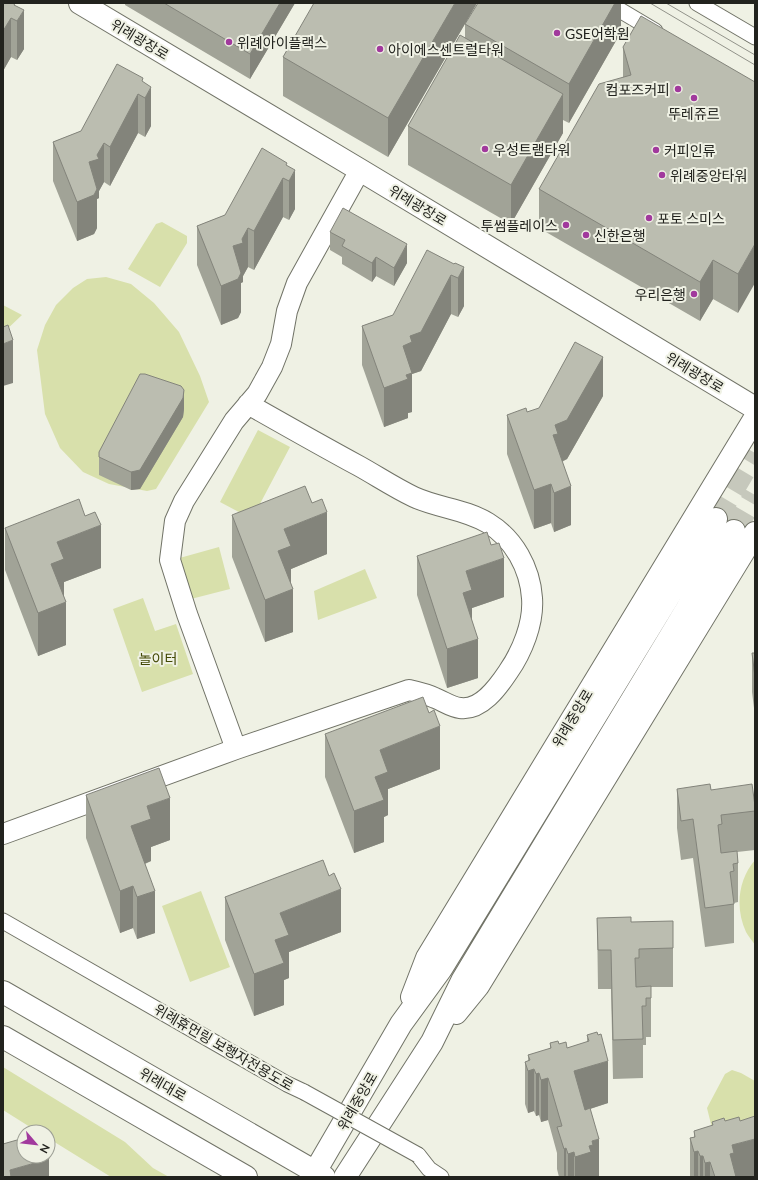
<svg xmlns="http://www.w3.org/2000/svg" width="758" height="1180" viewBox="0 0 758 1180" font-family="Lato,'Noto Sans KR',sans-serif">
	<rect width="100%" height="100%" fill="#eff1e4"/>
	<path fill="#d8e0ab" d="M162 222 187 236V243L160 287 128 269 156 224Z
		M106 277 131 284 154 303 179 332 200 376 209 402 156 489 147 491 109 484 83 472 60 448 45 414 37 350 45 325 56 305 73 288 87 279Z
		M3 305 22 315 3 333Z
		M258 430 290 447 252 519 220 502Z
		M219 547 230 589 187 600 176 559Z
		M365 569 377 598 318 620 314 591Z
		M143 598 155 631 176 624 193 674 142 692 113 609Z
		M755 860V945C752 940 748 936 746 932 735 908 738 880 755 860Z
		M201 891 230 967 190 982 162 906Z
		M3 1067 125 1142 153 1168 169 1177H111L48 1138V1132H38L3 1110Z
		M732 1070 741 1073 755 1081V1121L712 1128 707 1108 725 1074Z"/>
	<g fill="none" stroke-linecap="round" stroke-linejoin="round">
		<path stroke="#c6c8bc" stroke-width="22" stroke-dasharray="22 11" stroke-linecap="butt" d="M716 519 755 453
			M734 531 755 495"/>
		<defs>
			<path id="pedestrian" d="M608 3 655 31
				M697 3 755 37
				M3 921 287 1084 304 1092
				M418 1155 429 1169 441 1177"/>
			<path id="minor" d="M236 749 187 614 170 560 175 521 184 501 234 421 257 394 272 367 281 344 287 311 297 283 360 170
				M3 834 236 749 409 690C418 692 427 694 435 698 443 701 451 707 460 708 481 711 498 687 508 672 522 652 534 623 532 598 530 568 514 539 488 523 465 509 438 508 414 497 395 488 377 476 359 466 322 446 285 425 248 404"/>
			<path id="tertiary" d="M80 3 360 170 755 408"/>
			<path id="secondary" d="M412 997 427 958 755 418
				M456 1013 478 986 755 533
				M312 1177 401 1024 441 969 716 519
				M345 1177 432 1042 462 981 734 531"/>
			<path id="primary" d="M3 992 324 1177
				M3 1037 246 1177"/>
		</defs>
		<use href="#pedestrian" stroke="#717367" stroke-width="17"/>
		<use href="#minor" stroke="#717367" stroke-width="22"/>
		<use href="#tertiary" stroke="#717367" stroke-width="24"/>
		<use href="#secondary" stroke="#717367" stroke-width="24"/>
		<use href="#primary" stroke="#717367" stroke-width="24"/>
		<use href="#pedestrian" stroke="#fff" stroke-width="15"/>
		<use href="#minor" stroke="#fff" stroke-width="20"/>
		<use href="#tertiary" stroke="#fff" stroke-width="22"/>
		<use href="#secondary" stroke="#fff" stroke-width="22"/>
		<use href="#primary" stroke="#fff" stroke-width="22"/>
		<path stroke="#92938a" stroke-width="1" d="M650 3 755 65
			M666 3 755 55"/>
		<defs>
			<path id="pedestrian-bridge" d="M304 1092 418 1155"/>
		</defs>
		<use href="#pedestrian-bridge" stroke="#717367" stroke-width="17" stroke-linecap="butt"/>
		<use href="#pedestrian-bridge" stroke="#fff" stroke-width="15"/>
	</g>
	<path fill="#a1a397" d="M3 3H15V6L24 49 17 60 11 57 3 71Z
		M125 3H295L250 79 125 5Z
		M477 3 388 157 283 96V57Z
		M621 3V32L569 123 563 120V133L511 224 408 165V126L465 38V24Z
		M623 47 755 82 738 313 713 299 700 321 539 228V189L623 77Z
		M143 82 151 126 145 137 138 133 110 186 104 182 99 191V198L97 199V228L94 234 77 241 53 181V142L81 131Z
		M287 166 295 209 289 220 283 217 254 270 248 267 243 276V282L241 283V312L238 318 221 325 197 265V226L225 215Z
		M330 232 407 263 394 286 376 276 372 282 342 264V257L330 250Z
		M455 263 464 306 458 317 451 314 421 371 412 374V412L408 413V418L384 427 362 365V326L393 315 454 264Z
		M603 396 567 459 562 462 571 525 554 532 551 523 534 529 507 454V415L527 412Z
		M184 409 183 417 140 489 131 490 99 475V452Z
		M232 515 327 554 291 569V583L293 632 265 642 232 557Z
		M5 528 101 568 64 582V597L66 645 38 656 5 570Z
		M417 556 504 597 472 608V621L478 678 447 688 417 595Z
		M752 653H755V716L752 692Z
		M325 734 440 769 388 789V815L384 817V842L354 853 325 777Z
		M677 789 711 790 755 806V850L737 852 738 863V902L734 903V943L705 947 693 858 681 860 677 828Z
		M86 795 170 840 151 847V861L145 864 155 933 137 939 133 928 120 933 86 838Z
		M225 897 341 932 289 952V978L284 980V1005L254 1016 225 940Z
		M597 918 631 922 673 948V987H651V1037H646V1045H643V1078L613 1079 611 989H598Z
		M587 1035 608 1103 590 1109 599 1177H559L557 1169V1153L548 1120 541 1122 539 1115 536 1116 534 1111 528 1113 525 1104V1062L528 1061V1055L550 1049V1043L559 1044 567 1048 587 1042Z
		M725 1121 755 1177H690V1138L694 1137V1131L712 1126V1122Z"/>
	<path fill="#83847b" d="M280 3H295L250 79V54Z
		M455 3H477L388 157V118Z
		M615 3H621V32L569 123V84Z
		M24 10V49L17 60V21Z
		M11 18V57L3 71V31Z
		M151 87V126L145 137V98Z
		M138 94V133L110 186V147Z
		M563 94V133L511 224V185Z
		M104 143V182L99 191V198L97 199V228L94 234 77 241V202L89 162 97 155Z
		M295 170V209L289 220V181Z
		M283 178V217L254 270V231Z
		M248 228V267L243 276V282L241 283V312L238 318 221 325V286L233 246 242 239Z
		M407 244V263L394 286V268Z
		M755 244V283L738 313V274Z
		M376 257V276L372 282V263Z
		M713 260V299L700 321V282Z
		M464 267V306L458 317V278Z
		M451 275V314L421 371 412 374V412L408 413V418L384 427V388L403 346Z
		M13 340V383L3 386V344Z
		M603 357V396L567 459 558 463 553 435 555 425Z
		M184 390V409L183 417 140 489 131 490V472Z
		M551 484V523L534 529V490Z
		M571 486V525L554 532V493Z
		M327 512V554L291 569V589L278 551 284 529Z
		M101 525V568L64 582V602L51 564 57 542Z
		M504 558V597L472 608V629L463 593 466 571Z
		M293 589V632L265 642V600Z
		M66 602V645L38 656V613Z
		M478 639V678L447 688V649Z
		M440 726V769L388 789V815L384 817V842L354 853V811L375 777 380 750Z
		M170 798V840L151 847V861L131 869V826L147 806Z
		M133 886V928L120 933V891Z
		M341 889V932L289 952V978L284 980V1005L254 1016V974L275 940 280 913Z
		M155 891V933L137 939V897Z
		M608 1061V1103L574 1114V1071Z
		M534 1069V1111L528 1113V1071Z
		M539 1073V1115L536 1116V1074Z
		M548 1078V1120L541 1122V1080Z
		M599 1139V1177H575V1157L589 1146 592 1141Z
		M755 1139V1177H730V1154L732 1145Z
		M566 1148V1177H564V1149Z
		M698 1151V1177H694V1152Z
		M574 1152V1177H568V1154Z
		M700 1156H703V1177H700Z
		M49 1159V1177H10V1170Z
		M710 1162V1177H705V1163Z"/>
	<path fill="#bbbdb0" stroke="#83847b" d="M3 3H15L14 5 24 10 17 21 11 18 3 31Z
		M164 3H280L250 54Z
		M314 3H455L388 118 283 57Z
		M478 3H615L569 84 465 24Z
		M641 16 755 82V244L738 274 713 260 700 282 539 189 599 84 631 75 623 47Z
		M460 35 563 94 511 185 408 126Z
		M117 64 143 78 142 81 151 87 145 98 138 94 110 147 104 143 97 155 99 159 89 162 97 189 94 195 77 202 53 142 81 131Z
		M262 148 287 163 286 165 295 170 289 181 283 178 254 231 248 228 242 239 243 243 233 246 241 273 238 279 221 286 197 226 225 215Z
		M343 208 407 244 394 268 376 257 372 263 342 246 345 240 330 232Z
		M427 250 454 264 455 263 464 267 458 278 451 275 421 332 410 336 412 342 403 346 412 373 406 375 408 379 384 388 362 326 393 315Z
		M8 325 13 340 3 344V327Z
		M575 342 603 357 567 420 555 425 558 434 553 435 571 486 554 493 551 484 534 490 507 415 526 408 527 412 539 408Z
		M140 374H145L181 386 184 390 183 398 140 470 131 472 99 457V452Z
		M305 486 312 503 322 499 327 512 284 529 291 546 278 551 293 589 265 600 232 515Z
		M79 499 85 516 95 512 101 525 57 542 64 559 51 564 66 602 38 613 5 528Z
		M487 532 491 545 499 543 504 558 466 571 472 590 463 593 478 639 447 649 417 556Z
		M752 653H755V677Z
		M423 697 429 713 434 710 440 726 380 750 388 772 375 777 384 800 354 811 325 734Z
		M159 768 170 798 147 806 151 819 131 826 155 891 137 897 133 886 120 891 86 795Z
		M710 784 711 790 752 784 755 806V811L721 815 722 824 718 825 721 853 737 851 738 863 733 864 734 871 730 872 734 904 705 908 693 819 681 821 677 789Z
		M323 860 329 876 334 873 341 889 280 913 289 935 275 940 284 963 254 974 225 897Z
		M631 917V922L673 921V948L639 949V958H635L636 987 651 986V998H646V1006H642L643 1039 613 1040 611 950H598L597 918Z
		M597 1032 598 1035 601 1034 608 1061 574 1071 585 1110 590 1108 599 1139 592 1141 593 1145 589 1146 591 1152 575 1157 574 1152 568 1154 566 1148 564 1149 557 1127 562 1126 548 1078 541 1080 539 1073 536 1074 534 1069 528 1071 525 1062 530 1060 528 1055 551 1048 550 1043 558 1041 559 1044 566 1042 567 1048 589 1041 587 1035Z
		M755 1116V1139L732 1145 734 1153 730 1154 736 1177H715L710 1162 705 1163 703 1156H700L698 1151 694 1152 690 1138 695 1137 694 1131 713 1125 712 1122 724 1118 725 1121 739 1117 740 1121Z
		M24 1138V1156H48L49 1159 10 1170 11 1177H3V1144Z"/>
	<g fill="#a1399d" stroke="#eff1e4" stroke-width="1.5">
		<circle cx="557" cy="33" r="4"/>
		<circle cx="229" cy="42" r="4"/>
		<circle cx="380" cy="49" r="4"/>
		<circle cx="678" cy="89" r="4"/>
		<circle cx="694" cy="98" r="4"/>
		<circle cx="485" cy="149" r="4"/>
		<circle cx="656" cy="150" r="4"/>
		<circle cx="662" cy="175" r="4"/>
		<circle cx="649" cy="218" r="4"/>
		<circle cx="566" cy="225" r="4"/>
		<circle cx="586" cy="235" r="4"/>
		<circle cx="694" cy="294" r="4"/>
	</g>
	<g text-anchor="middle" dominant-baseline="central" stroke-width="4" stroke-linejoin="round" paint-order="stroke">
		<g font-size="14" fill="#22231e" stroke="#eff1e4" text-anchor="start">
			<text x="565" y="33">GSE어학원</text>
			<text x="237" y="42">위례아이플랙스</text>
			<text x="388" y="49">아이에스센트럴타워</text>
			<text x="670" y="89" text-anchor="end">컴포즈커피</text>
			<text x="694" y="113" text-anchor="middle">뚜레쥬르</text>
			<text x="493" y="149">우성트램타워</text>
			<text x="664" y="150">커피인류</text>
			<text x="670" y="175">위례중앙타워</text>
			<text x="657" y="218">포토 스미스</text>
			<text x="558" y="225" text-anchor="end">투썸플레이스</text>
			<text x="594" y="235">신한은행</text>
			<text x="686" y="294" text-anchor="end">우리은행</text>
		</g>
		<g font-size="14" fill="#22231e" stroke="#eff1e4">
			<text transform="translate(140 39) rotate(31)">위례광장로</text>
			<text transform="translate(418 205) rotate(31)">위례광장로</text>
			<text transform="translate(695 372) rotate(31)">위례광장로</text>
			<text transform="translate(572 718) rotate(-59)">위례중앙로</text>
			<text transform="translate(224 1047) rotate(30)">위례휴먼링 보행자전용도로</text>
			<text transform="translate(163 1084) rotate(30)">위례대로</text>
			<text transform="translate(357 1101) rotate(-60)">위례중앙로</text>
		</g>
		<g font-size="14" fill="#434905" stroke="#eff1e4">
			<text x="158" y="658">놀이터</text>
		</g>
	</g>
	<rect width="758" height="1180" fill="none" stroke="#22231e" stroke-width="8"/>
	<g transform="translate(36 1144) rotate(118)"><circle r="19" fill="#eff1e4" stroke="#9d9f95"/>
	<path d="M0-3L7 15L0 10L-7 15Z" fill="#a1399d"/>
	<text y="-6" font-size="11" font-weight="bold" text-anchor="middle" fill="#22231e">N</text>
	</g>
</svg>
